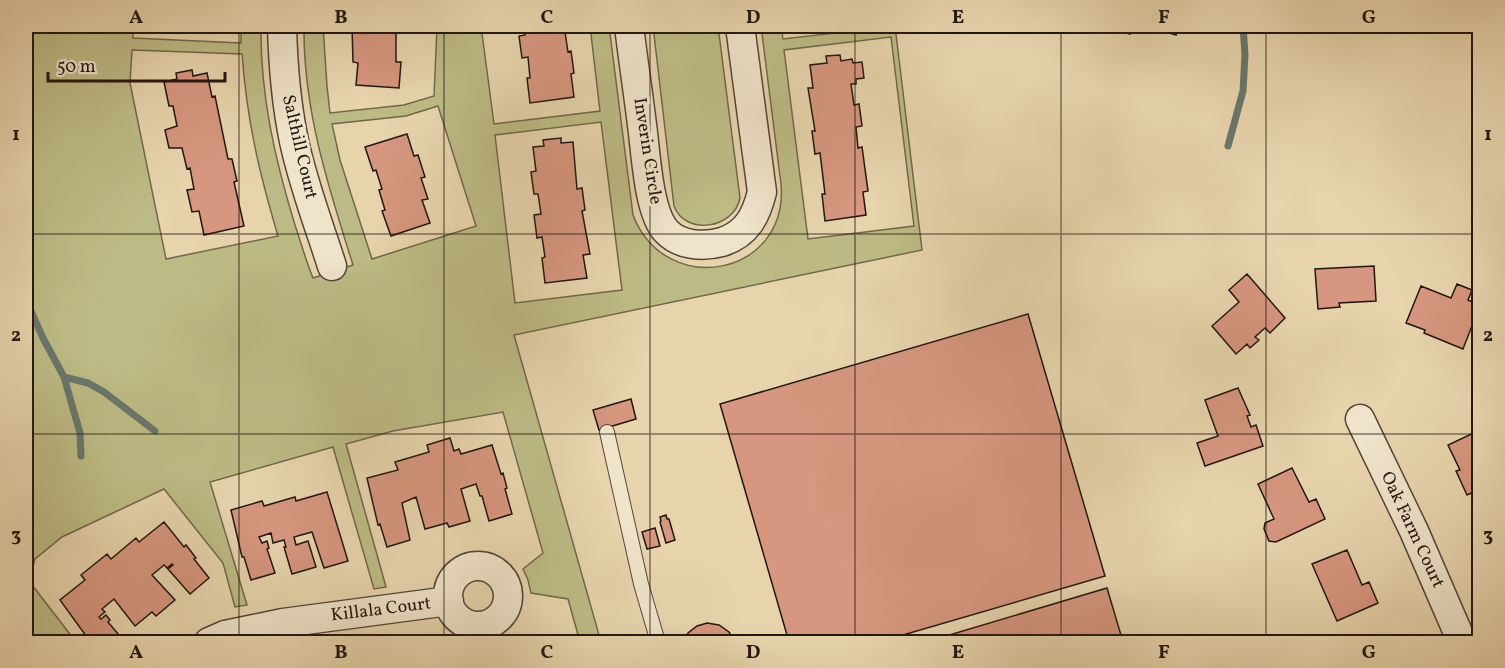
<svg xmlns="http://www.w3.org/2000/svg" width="1505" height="668" viewBox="0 0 1505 668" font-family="Vollkorn,serif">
	<rect width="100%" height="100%" fill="#e7d4ad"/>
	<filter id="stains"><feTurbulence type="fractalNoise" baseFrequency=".00333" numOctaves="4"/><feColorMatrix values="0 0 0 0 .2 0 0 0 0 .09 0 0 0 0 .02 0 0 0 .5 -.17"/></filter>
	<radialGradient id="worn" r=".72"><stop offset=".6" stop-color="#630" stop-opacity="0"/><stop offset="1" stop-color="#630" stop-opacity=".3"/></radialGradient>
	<path fill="#bdbb85" stroke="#70684a" stroke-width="1.5" fill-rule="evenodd" d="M26 26H133V38L241 43V26H261C260 94 275 160 295 225 301 243 306 261 313 278L353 265C328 186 303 109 304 26H323L327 86 330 113 404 105 434 96 437 26H481L494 124 600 111 590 26H609L633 215C666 300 789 276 781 184L761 26H781L783 39 895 26 922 250 514 335 601 642H580L568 599 531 593 528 580 523 569 543 553 503 412 393 431 346 444 386 587 374 589 333 447 210 482 247 605 235 607 223 563 164 489 62 537 35 559 29 581 76 642H26V535L32 512 26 509ZM891 37 914 226 808 239 784 50ZM132 50 242 54C247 121 259 172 278 236L166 259 130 83ZM438 106 476 226 372 259 340 160 332 124 406 116ZM601 122 622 290 515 303 495 135Z
		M653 26H718L740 198C734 229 685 236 674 206Z"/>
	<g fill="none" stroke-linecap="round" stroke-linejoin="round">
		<path stroke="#69776c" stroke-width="7" d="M1228 146 1243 91 1245 55 1243 26
			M26 300 43 338 64 377 80 433 81 456
			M64 377 88 383 104 392 155 431"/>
	</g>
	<path fill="#d6967f" stroke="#231610" stroke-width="1.5" d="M174 26H206H194V31H177L178 26Z
		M352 26H396V62H401L399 88 356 85 358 63 353 62Z
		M523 26H567V32H565L568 52 571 51 574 73 571 74 574 97 530 103 527 78H530L528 57 522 58 519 36 525 35Z
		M1106 26H1132L1130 34 1105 27Z
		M1146 26H1179L1176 35Z
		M840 55 841 61 852 59 853 63 862 62 864 78 856 79V84H851L854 105 859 104 862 126 856 127 858 148 862 147 868 191 863 192 866 215 825 221 822 194H825L820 153 815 154 812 131H815L808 88H813L810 65 827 63 826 56Z
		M192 70 193 76 207 73 212 97 215 96 228 159H232L237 181 234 182 244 226 204 235 199 211 192 212 187 190 194 189 190 168 187 169 182 148H169L165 130 177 126 173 106H169L164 82 177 79 176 73Z
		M407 134 414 156 418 155 425 177 421 178 428 199 422 200 430 223 391 236 382 211 385 210 379 190 382 189 376 170 373 171 365 147Z
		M561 138V143L573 142 577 189 582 188 585 210 582 211 590 254 583 255 587 278 545 283 542 258 545 257 542 237 537 238 534 215 541 214 538 194H534L531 172 536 171 533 147 544 146 543 140Z
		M1374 266 1376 301 1339 303 1340 307 1318 309 1315 269Z
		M1247 274 1285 318 1270 333 1265 328 1255 337 1259 340 1250 348 1247 344 1236 354 1212 326 1239 302 1229 290Z
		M1457 284 1472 290 1468 300 1480 305 1463 349 1424 333 1425 330 1406 323 1421 286 1451 298Z
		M1028 314 1105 576 879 642H789L720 404Z
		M1238 388 1250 415 1247 416 1251 427 1256 425 1263 446 1205 466 1197 443 1218 436 1205 400Z
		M631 399 636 419 599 430 593 410Z
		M1480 430V489L1467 495 1456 471 1460 470 1448 445Z
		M450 438 454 451 459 449 461 454 492 445 501 474 503 473 507 488 505 489 512 514 489 521 482 496H480L476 484 461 489 470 521 449 527 447 523 425 529 416 497 402 503 410 540 387 547 380 524 378 525 367 478 398 470 395 462 429 452 427 445Z
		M1292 468 1309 502 1316 499 1325 519 1276 542 1269 541 1264 529 1265 523 1274 519 1258 484Z
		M327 492 348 561 324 568 312 532 294 537 296 545 308 541 316 567 292 574 284 547H286L284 540 273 543 271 533 259 537 262 543 267 541 269 548 267 549 275 573 251 580 244 557H242L231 510 262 501 264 506 295 497 296 501Z
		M666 515 667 519H669L675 540 666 543 660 522 661 521 660 517Z
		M164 522 184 547 186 545 196 558 194 559 209 578 190 594 168 569 173 565 172 564 167 568 164 565 152 575 175 600 156 616 152 612 135 626 114 599 102 609 105 612 99 617 101 619 106 615 110 620 108 622 124 641 94 642 91 638 89 640 60 600 85 580 81 575 107 554 111 559 136 538 139 542Z
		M655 528 660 546 647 549 642 532Z
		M1347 550 1362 585 1369 582 1378 603 1337 621 1312 564Z
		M1107 588 1123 642H926Z
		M707 623 719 625 729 632 735 642H683L688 633 697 626Z
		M1395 636 1397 642H1378Z"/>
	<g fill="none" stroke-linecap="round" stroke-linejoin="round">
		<defs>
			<path id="lane" d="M607 432 641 584 658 642"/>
			<path id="street" d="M282 26C283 65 286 103 294 141 303 184 319 225 332 266
				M629 26C633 59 638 92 642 125 646 153 648 211 666 231 680 246 703 247 722 242 747 234 756 216 762 192L740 26
				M1360 419 1414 531 1462 642
				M448 596a30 30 0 1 1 60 0a30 30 0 1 1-60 0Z
				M209 642 225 635 283 623 449 601"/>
		</defs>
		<use href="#lane" stroke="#544637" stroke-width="16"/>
		<use href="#street" stroke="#544637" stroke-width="31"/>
		<use href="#lane" stroke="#efe3ca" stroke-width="14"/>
		<use href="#street" stroke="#efe3ca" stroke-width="28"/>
	</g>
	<path fill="none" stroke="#231610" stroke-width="1.5" stroke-opacity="0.55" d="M239 26V642M444 26V642M650 26V642M855 26V642M1061 26V642M1266 26V642M26 234H1480M26 434H1480"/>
	<g text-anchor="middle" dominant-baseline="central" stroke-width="6" stroke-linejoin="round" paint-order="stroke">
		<g font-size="18" fill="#231610" stroke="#efe3ca">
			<text transform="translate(299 147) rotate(77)">Salthill Court</text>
			<text transform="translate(647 151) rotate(81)">Inverin Circle</text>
			<text transform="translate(1412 530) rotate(65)">Oak Farm Court</text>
			<text transform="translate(381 610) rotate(-7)">Killala Court</text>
		</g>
	</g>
	<rect width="1505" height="668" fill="none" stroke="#e7d4ad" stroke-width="66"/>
	<path d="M48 72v9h177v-9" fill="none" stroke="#231610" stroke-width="3"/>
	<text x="57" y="72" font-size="18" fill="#231610" stroke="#efe3ca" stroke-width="4.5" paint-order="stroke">50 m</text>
	<rect x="33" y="33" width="1439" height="602" fill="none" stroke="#231610" stroke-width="2"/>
	<g font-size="20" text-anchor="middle" font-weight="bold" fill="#231610">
		<text x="136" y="23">A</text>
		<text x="341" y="23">B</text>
		<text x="547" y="23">C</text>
		<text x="753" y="23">D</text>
		<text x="958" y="23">E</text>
		<text x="1164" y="23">F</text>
		<text x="1369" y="23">G</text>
		<text x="16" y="140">1</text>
		<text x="1488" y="140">1</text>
		<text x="16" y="341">2</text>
		<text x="1488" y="341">2</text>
		<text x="16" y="541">3</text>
		<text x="1488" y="541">3</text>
		<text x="136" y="658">A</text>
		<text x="341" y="658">B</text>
		<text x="547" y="658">C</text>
		<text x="753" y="658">D</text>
		<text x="958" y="658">E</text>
		<text x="1164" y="658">F</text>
		<text x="1369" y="658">G</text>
	</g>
	<rect width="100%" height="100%" filter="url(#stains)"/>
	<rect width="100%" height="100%" fill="url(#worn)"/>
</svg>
